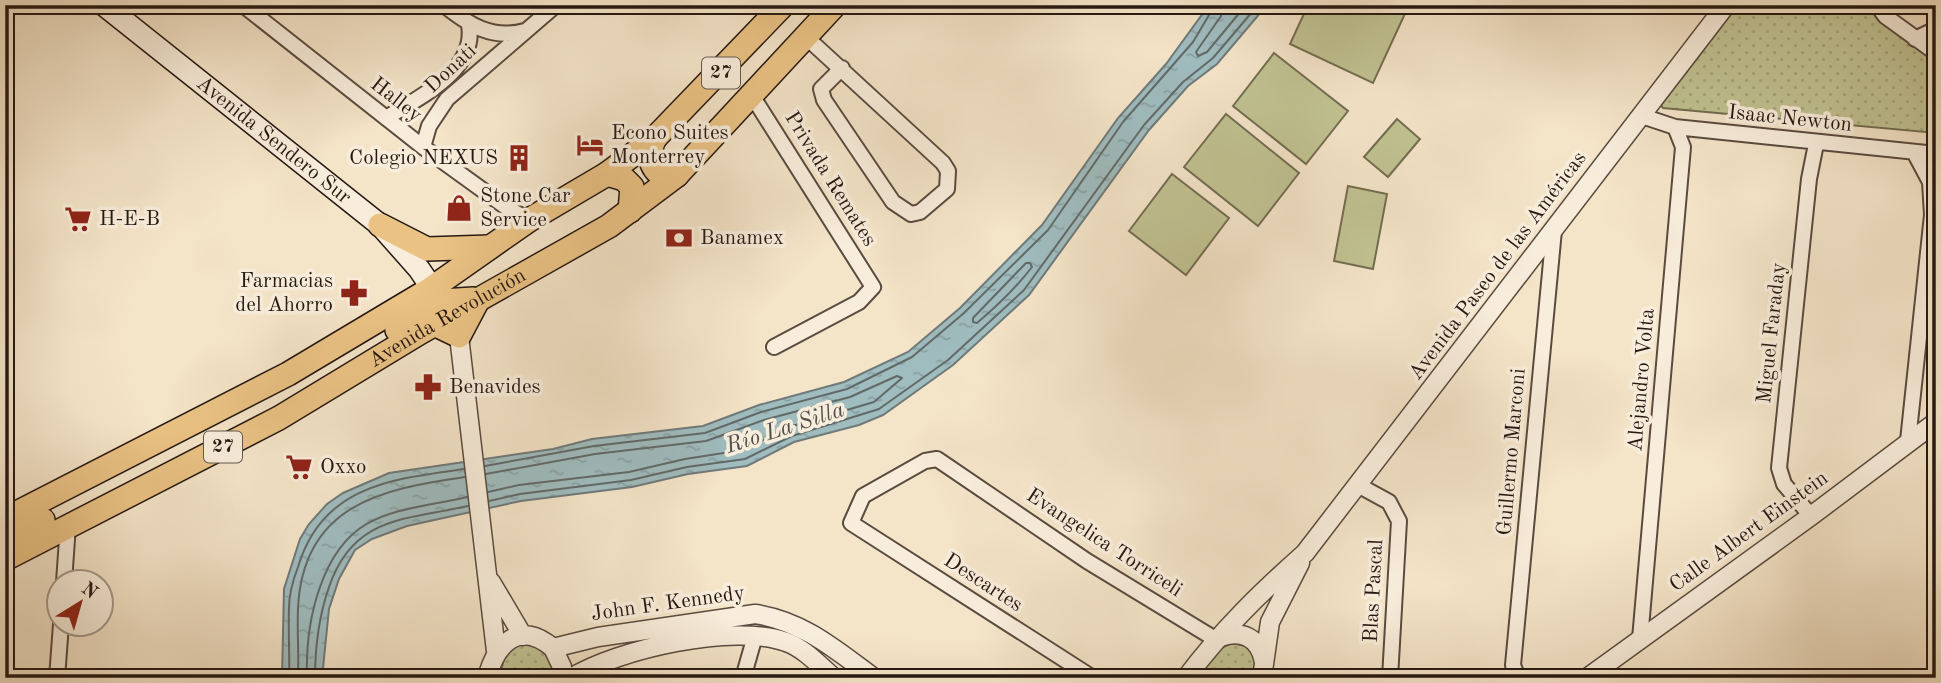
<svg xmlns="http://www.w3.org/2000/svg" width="1941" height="683" viewBox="0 0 1941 683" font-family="'Old Standard TT',serif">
	<defs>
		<pattern id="park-dots" width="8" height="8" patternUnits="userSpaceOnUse" patternTransform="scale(1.75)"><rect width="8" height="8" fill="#c1c292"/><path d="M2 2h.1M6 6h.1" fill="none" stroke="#a6a67d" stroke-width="1.8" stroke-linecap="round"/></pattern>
		<pattern id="water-ripples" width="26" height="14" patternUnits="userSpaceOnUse" patternTransform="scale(1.75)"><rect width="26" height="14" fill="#9fbcbf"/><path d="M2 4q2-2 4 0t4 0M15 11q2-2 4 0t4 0" fill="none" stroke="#89a1a3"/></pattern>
	</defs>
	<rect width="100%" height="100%" fill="#f4e4c8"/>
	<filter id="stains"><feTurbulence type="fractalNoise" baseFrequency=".00286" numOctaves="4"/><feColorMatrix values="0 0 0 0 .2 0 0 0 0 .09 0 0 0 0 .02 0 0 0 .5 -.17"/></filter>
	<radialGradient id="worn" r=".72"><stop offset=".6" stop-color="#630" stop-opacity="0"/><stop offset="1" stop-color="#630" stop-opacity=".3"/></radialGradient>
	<path fill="#c1c292" stroke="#746d52" stroke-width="2" d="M1308 5H1409L1373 83 1290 44Z
		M1274 53 1348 111 1306 164 1233 106Z
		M1226 114 1299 173 1258 226 1184 167Z
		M1397 119 1420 139 1388 177 1364 157Z
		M1172 174 1229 218 1186 275 1129 231Z
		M1348 186 1387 194 1373 269 1334 261Z"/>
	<path fill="url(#park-dots)" stroke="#746d52" stroke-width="2" d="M1738 5H1875L1936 55V133L1663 108 1661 105Z
		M534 641 551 649 557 678H499L508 644Z
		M1232 643 1245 646 1255 655 1257 678H1197L1219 649Z"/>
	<path fill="url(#water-ripples)" stroke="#6f7a7a" stroke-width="2" d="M1209 5H1267L1217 64 1188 86 1149 130 1029 295 953 365 883 415 859 425 794 442 747 466 688 474 632 487 521 501 407 526 372 539 355 550 339 579 329 609 322 678H282L284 589 300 539 309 524 327 504 343 493 389 473 553 449 592 439 703 426 759 405 844 382 908 352 960 308 1042 225 1118 118 1166 64Z"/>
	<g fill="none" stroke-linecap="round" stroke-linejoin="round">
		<path stroke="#626a68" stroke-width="2" d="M1223 5 1221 16 1196 52 1198 56 1207 52 1246 5
			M1026 263H1030L1032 267C1016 288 997 306 977 323L973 322V318Z
			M485 466 594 446 705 433 761 412 847 389 912 357 964 313 1048 230 1123 122 1193 42 1215 5
			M486 474 595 454 706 441 764 420 850 397 897 376 902 378 874 402 789 427 743 450 685 459 629 472 519 485 488 492
			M489 501 520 494 631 480 687 467 745 459 792 436 879 409 948 360 1024 290 1144 125 1183 82 1213 58 1258 5
			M289 678C290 655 288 632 289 608 289 594 293 580 298 567 322 486 391 479 464 469
			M298 678C299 654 297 631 298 608 303 505 381 489 465 477
			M307 678C306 647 310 615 320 587 348 508 397 513 467 497
			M315 678C315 647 319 616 329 587 353 516 405 520 468 506"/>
		<defs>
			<path id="minor" d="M243 5 423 147 506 207 529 220
				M444 5C469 25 492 40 525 31
				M1877 5 1885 16 1936 53
				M806 37 943 163 948 171 947 189 920 212 911 214 893 202 824 100 821 89 842 68
				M1915 39 1936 29
				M751 94 873 287 859 302 774 347
				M1642 116 1675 127 1936 154
				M386 118C419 97 477 71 469 25
				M423 147 429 126 447 99 556 5
				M1908 441 1932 215 1930 182 1914 152
				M1358 485 1389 502 1399 521 1390 678
				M1811 516 1784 484 1779 468 1809 179 1816 144
				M64 582 68 525
				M1640 639 1683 147 1675 127
				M57 678 61 624
				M743 678 755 636
				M1093 678 851 523 863 496 925 461 937 459 1087 561 1215 639
				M1518 678 1513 665 1554 230"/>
			<path id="tertiary" d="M455 325 459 336 496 651
				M491 582 523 636
				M1218 638C1240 629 1259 636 1264 662
				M553 648 562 667V678
				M487 678C496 644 519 619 553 648L598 637 755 614C803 621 836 650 874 678
				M571 678C618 649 734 623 786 642 804 648 820 666 834 678
				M1186 678C1221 631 1261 592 1305 553L1726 5
				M1262 678 1270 622 1300 563
				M1587 678 1811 516 1936 422"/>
			<g id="secondary">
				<path id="s1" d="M104 5 380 225 419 269 442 303"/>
			</g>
			<g id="primary">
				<path d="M655 138C647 153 649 168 664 177L677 175"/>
				<path d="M607 174 624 179 632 187 630 211"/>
				<path d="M380 225 427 249 490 247"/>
				<path d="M425 324H434L459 336 478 300"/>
				<path d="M397 330 442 301 473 299"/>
				<path d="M5 519 288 374 432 288 529 220 607 174 655 138 783 5"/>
				<path d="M5 539 43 520"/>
				<path id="s2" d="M5 559 279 418 421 332 609 226 677 175 835 5"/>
			</g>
		</defs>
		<use href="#minor" stroke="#5a4b40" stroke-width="18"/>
		<use href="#tertiary" stroke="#5a4b40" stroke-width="21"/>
		<use href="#secondary" stroke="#261812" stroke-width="24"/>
		<use href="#primary" stroke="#261812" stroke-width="26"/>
		<use href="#minor" stroke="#f8eddb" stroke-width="14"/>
		<use href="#tertiary" stroke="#f8eddb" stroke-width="18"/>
		<use href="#secondary" stroke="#f8eddb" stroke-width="21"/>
		<use href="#primary" stroke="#eac284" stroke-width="23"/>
	</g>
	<defs>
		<symbol id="hotel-bare" viewBox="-9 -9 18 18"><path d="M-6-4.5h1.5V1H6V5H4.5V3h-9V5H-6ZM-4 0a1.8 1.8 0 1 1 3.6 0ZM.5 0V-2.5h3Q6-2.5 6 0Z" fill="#8f2418" stroke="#f8eddb" stroke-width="2.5" paint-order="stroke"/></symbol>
		<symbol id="building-bare" viewBox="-9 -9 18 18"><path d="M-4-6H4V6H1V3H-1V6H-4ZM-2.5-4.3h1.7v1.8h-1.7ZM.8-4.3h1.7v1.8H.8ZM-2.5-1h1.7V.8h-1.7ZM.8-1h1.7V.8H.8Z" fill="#8f2418" stroke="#f8eddb" stroke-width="2.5" paint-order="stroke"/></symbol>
		<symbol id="shop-bare" viewBox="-9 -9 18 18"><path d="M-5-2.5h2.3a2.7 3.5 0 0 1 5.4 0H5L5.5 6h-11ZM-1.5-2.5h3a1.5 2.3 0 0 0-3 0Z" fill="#8f2418" stroke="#f8eddb" stroke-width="2.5" paint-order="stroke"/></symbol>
		<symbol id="supermarket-bare" viewBox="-9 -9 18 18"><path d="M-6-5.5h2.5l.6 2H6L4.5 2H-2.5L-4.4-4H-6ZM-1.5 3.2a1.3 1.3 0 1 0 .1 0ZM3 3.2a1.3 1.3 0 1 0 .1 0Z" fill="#8f2418" stroke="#f8eddb" stroke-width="2.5" paint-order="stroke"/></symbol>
		<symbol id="bank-bare" viewBox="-9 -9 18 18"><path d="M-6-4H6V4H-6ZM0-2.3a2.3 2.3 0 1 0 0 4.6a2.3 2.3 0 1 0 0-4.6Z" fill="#8f2418" stroke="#f8eddb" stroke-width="2.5" paint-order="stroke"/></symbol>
		<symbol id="pharmacy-bare" viewBox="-9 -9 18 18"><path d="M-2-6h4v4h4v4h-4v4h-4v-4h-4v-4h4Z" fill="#8f2418" stroke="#f8eddb" stroke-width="2.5" paint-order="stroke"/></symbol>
	</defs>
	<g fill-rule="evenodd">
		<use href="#hotel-bare" x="571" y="126" width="38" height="38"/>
		<use href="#building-bare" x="500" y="139" width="38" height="38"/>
		<use href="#shop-bare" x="440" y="189" width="38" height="38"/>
		<use href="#supermarket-bare" x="59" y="200" width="38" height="38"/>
		<use href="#bank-bare" x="660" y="219" width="38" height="38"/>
		<use href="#pharmacy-bare" x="335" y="274" width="38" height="38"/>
		<use href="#pharmacy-bare" x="409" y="368" width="38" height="38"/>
		<use href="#supermarket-bare" x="280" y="448" width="38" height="38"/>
	</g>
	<g text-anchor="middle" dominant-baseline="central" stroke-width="7" stroke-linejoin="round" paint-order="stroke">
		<g fill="#f8eddb" stroke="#65584e" stroke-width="2">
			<rect x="702" y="57.5" width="38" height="31" rx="5"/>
			<rect x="204" y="431.5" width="38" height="31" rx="5"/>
		</g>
		<g font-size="19" font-weight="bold" fill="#261812">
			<text x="721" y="73">27</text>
			<text x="223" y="447">27</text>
		</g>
		<g font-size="21" fill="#261812" stroke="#f8eddb">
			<text transform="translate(451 69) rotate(-43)">Donati</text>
			<text transform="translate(396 100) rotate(38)">Halley</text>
			<text transform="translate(1790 119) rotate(6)">Isaac Newton</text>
			<text stroke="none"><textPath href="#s1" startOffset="217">Avenida Sendero Sur</textPath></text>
			<text transform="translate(830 179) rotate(58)">Privada Remates</text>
			<text transform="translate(1498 266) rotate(-53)">Avenida Paseo de las Américas</text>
			<text stroke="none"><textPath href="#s2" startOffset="504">Avenida Revolución</textPath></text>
			<text transform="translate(1772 333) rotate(-84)">Miguel Faraday</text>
			<text transform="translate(1642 380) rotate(-85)">Alejandro Volta</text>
			<text transform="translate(1512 452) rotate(-85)">Guillermo Marconi</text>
			<text transform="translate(1749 532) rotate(-36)">Calle Albert Einstein</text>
			<text transform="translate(1104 543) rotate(33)">Evangelica Torriceli</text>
			<text transform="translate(983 583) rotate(33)">Descartes</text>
			<text transform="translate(1374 591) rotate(-87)">Blas Pascal</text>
			<text transform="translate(668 604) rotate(-8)">John F. Kennedy</text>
		</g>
		<g font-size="21" fill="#261812" stroke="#f8eddb" text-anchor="start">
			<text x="611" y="133">Econo Suites<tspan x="611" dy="24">Monterrey</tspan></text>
			<text x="498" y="158" text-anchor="end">Colegio NEXUS</text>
			<text x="480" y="196">Stone Car<tspan x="480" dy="24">Service</tspan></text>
			<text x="99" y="219">H-E-B</text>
			<text x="700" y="238">Banamex</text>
			<text x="333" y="281" text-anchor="end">Farmacias<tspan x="333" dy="24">del Ahorro</tspan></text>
			<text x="449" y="387">Benavides</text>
			<text x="320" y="467">Oxxo</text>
		</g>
		<g font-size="23" font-style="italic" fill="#50514f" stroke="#f8eddb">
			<text transform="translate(785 428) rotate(-18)">Río La Silla</text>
		</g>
	</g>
	<rect width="1941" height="683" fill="none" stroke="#f4e4c8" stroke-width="28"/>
	<rect x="7" y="7" width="1927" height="669" fill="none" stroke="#261812" stroke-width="3.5"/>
	<rect x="14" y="14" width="1913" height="655" fill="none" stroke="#261812" stroke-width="2"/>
	<g transform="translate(80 603) rotate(37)"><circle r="33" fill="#f8eddb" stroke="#a4988b" stroke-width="2"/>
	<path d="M0-5L12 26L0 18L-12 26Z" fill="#8f2418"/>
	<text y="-10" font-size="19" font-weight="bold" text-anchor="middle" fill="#261812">N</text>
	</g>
	<rect width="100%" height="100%" filter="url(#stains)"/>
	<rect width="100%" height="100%" fill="url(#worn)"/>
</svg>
